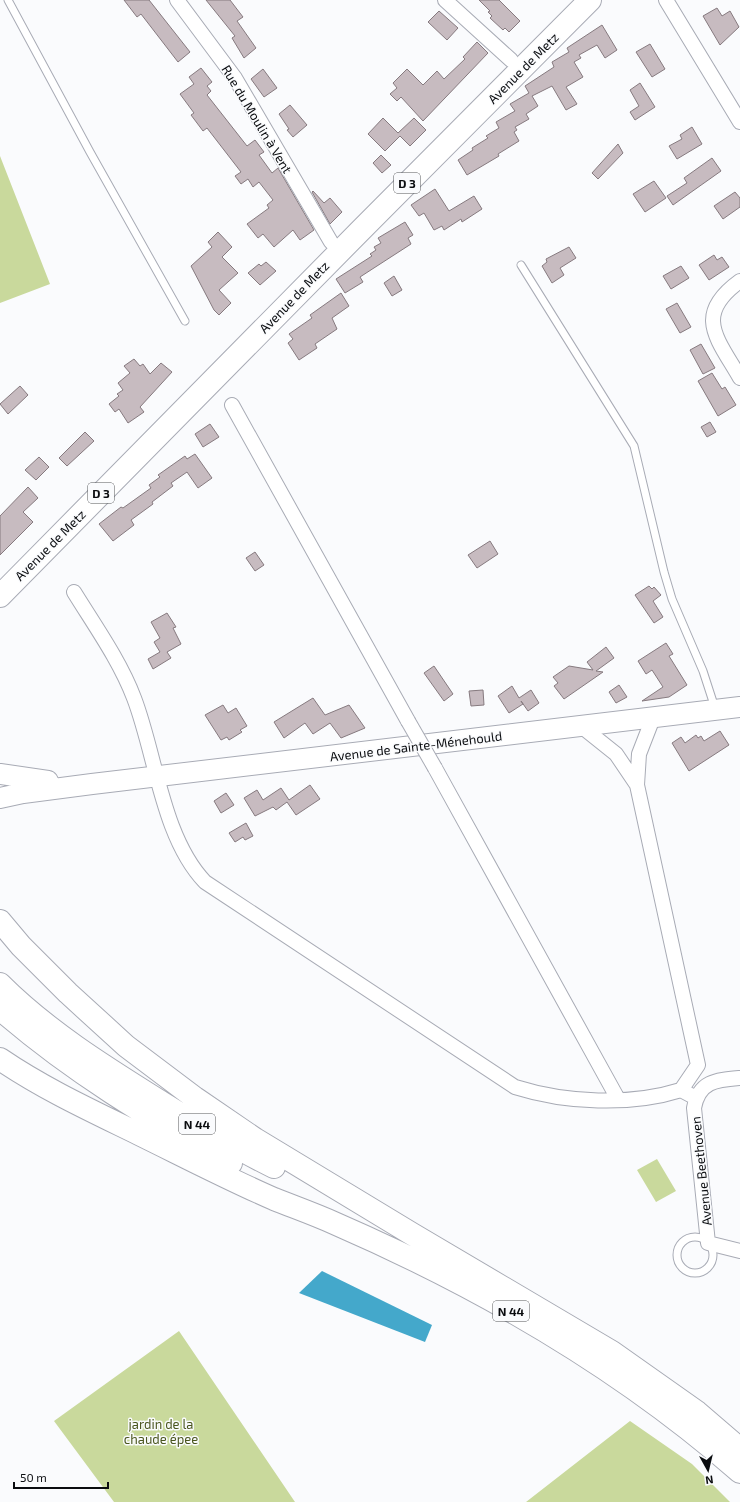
<svg xmlns="http://www.w3.org/2000/svg" width="740" height="1502" viewBox="0 0 740 1502" font-family="'Exo 2',sans-serif">
	<rect width="100%" height="100%" fill="#fafbfd"/>
	<path fill="#c9d99c" d="M0 156 50 284 0 303Z
		M657 1159 676 1191 656 1202 637 1170Z
		M179 1331 295 1502H114L54 1421Z
		M630 1421 692 1464 730 1502H526Z"/>
	<path fill="#44a8cb" d="M322 1271 432 1325 425 1342 299 1293Z"/>
	<path fill="#c7bbc0" stroke="#867a7f" d="M124 0H149L190 52 178 62 141 14 137 17Z
		M206 0H230L243 17 237 21 256 48 244 58 232 38 235 36Z
		M479 0H499L520 21 509 32 505 28 503 30 490 18 492 16 488 12 490 11Z
		M717 8 722 16 730 11 739 27 720 45 703 16Z
		M439 11 458 28 447 40 428 22Z
		M602 25 617 50 605 58 597 45 579 55 581 58 574 62 583 77 566 87 577 104 566 110 552 86 532 96 538 106 526 114 529 119 515 127 517 130 514 132 519 141 498 154 499 156 467 175 458 160 473 150 472 148 488 138 486 136 499 128 496 122 515 111 510 104 529 93 525 86 554 67 552 62 569 52 567 48Z
		M477 42 488 53 423 121 401 97 397 101 390 94 397 88 393 83 407 69 423 85 437 71 444 79 465 59 463 57Z
		M650 44 665 69 652 77 636 52Z
		M201 68 212 82 207 86 211 91 207 95 247 146 255 140 264 152 259 155 272 173 278 168 314 230 300 240 293 230 274 247 263 234 258 238 247 224 269 208 267 205 273 200 259 182 253 187 248 179 241 184 235 176 241 172 207 128 203 131 191 115 194 113 180 94 194 84 189 77Z
		M263 69 277 88 264 97 251 79Z
		M640 83 655 107 635 120 630 112 639 106 630 90Z
		M290 105 307 125 293 137 287 130 289 129 279 114Z
		M383 118 398 133 414 118 426 130 410 146 400 136 385 151 368 134Z
		M692 127 702 144 677 159 669 146 682 139 680 135Z
		M618 144 623 153 598 179 592 173Z
		M381 155 391 165 382 173 373 163Z
		M712 158 721 171 673 205 667 196 687 183 684 178Z
		M654 181 666 198 645 212 633 194Z
		M435 189 449 211 474 196 482 209 462 222 461 219 444 230 442 226 434 230 424 213 419 216 411 205Z
		M313 191 324 203 330 198 342 212 330 224 312 192Z
		M735 192 740 198V207L723 219 714 206Z
		M405 222 413 235 408 238 411 244 360 277 363 282 345 293 336 279 372 256 370 254 376 250 374 247 381 243 378 238Z
		M218 232 232 247 222 257 238 273 219 290 231 303 219 315 214 310 191 266 212 247 208 242Z
		M569 247 576 258 560 268 564 275 552 283 542 266 547 262 546 259Z
		M714 255 717 260 722 257 729 267 709 280 699 265Z
		M266 262 276 271 260 285 248 273 259 264 261 266Z
		M681 266 689 278 671 289 663 276Z
		M394 276 402 290 392 296 384 283Z
		M341 293 349 306 332 318 337 329 315 344 317 348 299 360 288 343 293 339 289 334 312 318 310 315Z
		M677 303 691 327 680 333 666 309Z
		M701 344 715 368 703 374 690 350Z
		M134 359 140 366 143 364 150 374 161 363 172 372 140 407 144 412 128 423 119 409 115 412 109 404 119 396 117 394 123 390 118 383 130 373 124 366Z
		M712 373 722 389 725 387 736 405 718 416 698 381Z
		M20 386 28 395 8 414 0 404Z
		M710 422 716 432 707 437 701 427Z
		M210 424 219 437 203 447 195 434Z
		M85 432 94 441 67 466 59 458Z
		M195 454 212 478 198 488 187 472 171 483 173 486 152 502 153 504 131 520 134 525 113 541 99 524 121 507 123 508 151 488 149 485 160 477 158 475 185 456 187 459Z
		M39 457 49 467 36 480 25 470Z
		M28 487 38 498 23 512 33 522 0 555V516Z
		M490 541 498 554 477 568 468 555Z
		M255 552 264 565 255 571 246 558Z
		M649 586 652 589 654 587 661 595 653 601 663 617 654 623 635 595Z
		M167 613 176 627 173 628 181 644 167 652 171 658 153 669 148 659 160 652 154 642 160 638 151 622Z
		M666 643 673 654 669 656 687 685 669 697 642 701 663 687 652 670 646 674 638 661Z
		M606 647 614 658 596 671 603 672 564 699 554 686 558 683 553 677 569 666 593 670 587 662Z
		M434 666 453 694 444 701 424 673Z
		M619 685 627 697 616 703 609 692Z
		M512 686 519 698 531 690 539 703 528 711 521 701 523 704 509 713 498 696Z
		M483 690 484 705 471 706 469 691Z
		M313 698 325 715 349 705 365 728 341 738 330 723 313 734 305 723 284 738 274 722Z
		M223 705 228 713 236 708 247 726 240 730 242 732 229 740 227 737 221 740 205 715Z
		M720 731 729 745 689 771 672 743 681 737 685 743 696 735 698 738 701 736 704 741Z
		M310 785 320 799 296 815 287 802 276 810 273 807 255 816 244 798 257 790 263 800 281 788 289 800Z
		M226 793 234 805 221 813 214 801Z
		M246 823 253 836 245 840 243 837 235 842 229 833Z"/>
	<g fill="none" stroke-linecap="round" stroke-linejoin="round">
		<defs>
			<path id="lane" d="M8 0 90 152 185 321
				M521 265 634 446 664 572 672 599 703 671 715 708
				M677 1255a18 18 0 1 1 36 0a18 18 0 1 1-36 0Z"/>
			<path id="street" d="M177 0 235 78 331 242
				M445 0 511 60
				M666 0 740 122
				M740 281C693 315 717 338 740 378
				M232 405 408 721
				M74 592C95 626 120 661 134 698 156 755 162 837 205 882L515 1087C566 1103 630 1106 681 1090
				M653 718 639 754 637 785 698 1065 681 1090 696 1098
				M581 726 616 754 637 785
				M435 768 618 1099
				M740 1078C716 1080 699 1081 694 1108L708 1243 740 1251"/>
			<path id="secondary" d="M0 774 48 781
				M0 798 23 793 92 784 740 707"/>
			<path id="primary" d="M0 596 360 231 590 0
				M0 921 21 946 68 993 126 1046 195 1098 255 1139 412 1234 612 1352 697 1412 740 1449
				M0 984C47 1031 105 1067 161 1102 198 1125 235 1148 274 1167
				M0 1009C70 1070 150 1119 231 1163
				M0 1059C44 1089 92 1111 139 1134 184 1156 228 1179 274 1199 294 1207 314 1214 334 1223 479 1286 620 1367 740 1472"/>
		</defs>
		<use href="#lane" stroke="#a8abb5" stroke-width="9"/>
		<use href="#street" stroke="#a8abb5" stroke-width="16"/>
		<use href="#secondary" stroke="#a8abb5" stroke-width="22"/>
		<use href="#primary" stroke="#a8abb5" stroke-width="24"/>
		<use href="#lane" stroke="#fff" stroke-width="7"/>
		<use href="#street" stroke="#fff" stroke-width="14"/>
		<use href="#secondary" stroke="#fff" stroke-width="20"/>
		<use href="#primary" stroke="#fff" stroke-width="22"/>
		<defs>
			<path id="street-bridge" d="M408 721 435 768"/>
		</defs>
		<use href="#street-bridge" stroke="#a8abb5" stroke-width="16" stroke-linecap="butt"/>
		<use href="#street-bridge" stroke="#fff" stroke-width="14"/>
	</g>
	<g text-anchor="middle" dominant-baseline="central" stroke-width="3" stroke-linejoin="round" paint-order="stroke">
		<g fill="#fafbfd" stroke="#525456" stroke-width="1">
			<rect x="394" y="173" width="26" height="20" rx="3"/>
			<rect x="88" y="483" width="26" height="20" rx="3"/>
			<rect x="179" y="1114" width="36" height="20" rx="3"/>
			<rect x="493" y="1301" width="36" height="20" rx="3"/>
		</g>
		<g font-size="12" font-weight="bold" fill="#0a0c0f">
			<text x="407" y="183">D 3</text>
			<text x="101" y="493">D 3</text>
			<text x="197" y="1124">N 44</text>
			<text x="511" y="1311">N 44</text>
		</g>
		<g font-size="13" fill="#0a0c0f" stroke="#fafbfd">
			<text transform="translate(523 68) rotate(-45)">Avenue de Metz</text>
			<text transform="translate(257 119) rotate(59)">Rue du Moulin à Vent</text>
			<text transform="translate(294 297) rotate(-46)">Avenue de Metz</text>
			<text transform="translate(50 545) rotate(-45)">Avenue de Metz</text>
			<text transform="translate(416 746) rotate(-7)">Avenue de Sainte-Ménehould</text>
			<text transform="translate(701 1171) rotate(-96)">Avenue Beethoven</text>
		</g>
		<g font-size="13" fill="#4a561e" stroke="#fafbfd">
			<text x="161" y="1424">jardin de la<tspan x="161" dy="15">chaude épee</tspan></text>
		</g>
	</g>
	<g transform="translate(708 1470) rotate(172)" stroke="#fafbfd" stroke-width="3" paint-order="stroke">
	<path d="M0-3L7 15L0 10L-7 15Z" fill="#0a0c0f"/>
	<text y="-6" font-size="11" font-weight="bold" text-anchor="middle" fill="#0a0c0f">N</text>
	</g>
	<path d="M14 1482v6h94v-6" fill="none" stroke="#0a0c0f" stroke-width="2"/>
	<text x="20" y="1482" font-size="12" fill="#0a0c0f" stroke="#fafbfd" stroke-width="3" paint-order="stroke">50 m</text>
</svg>
